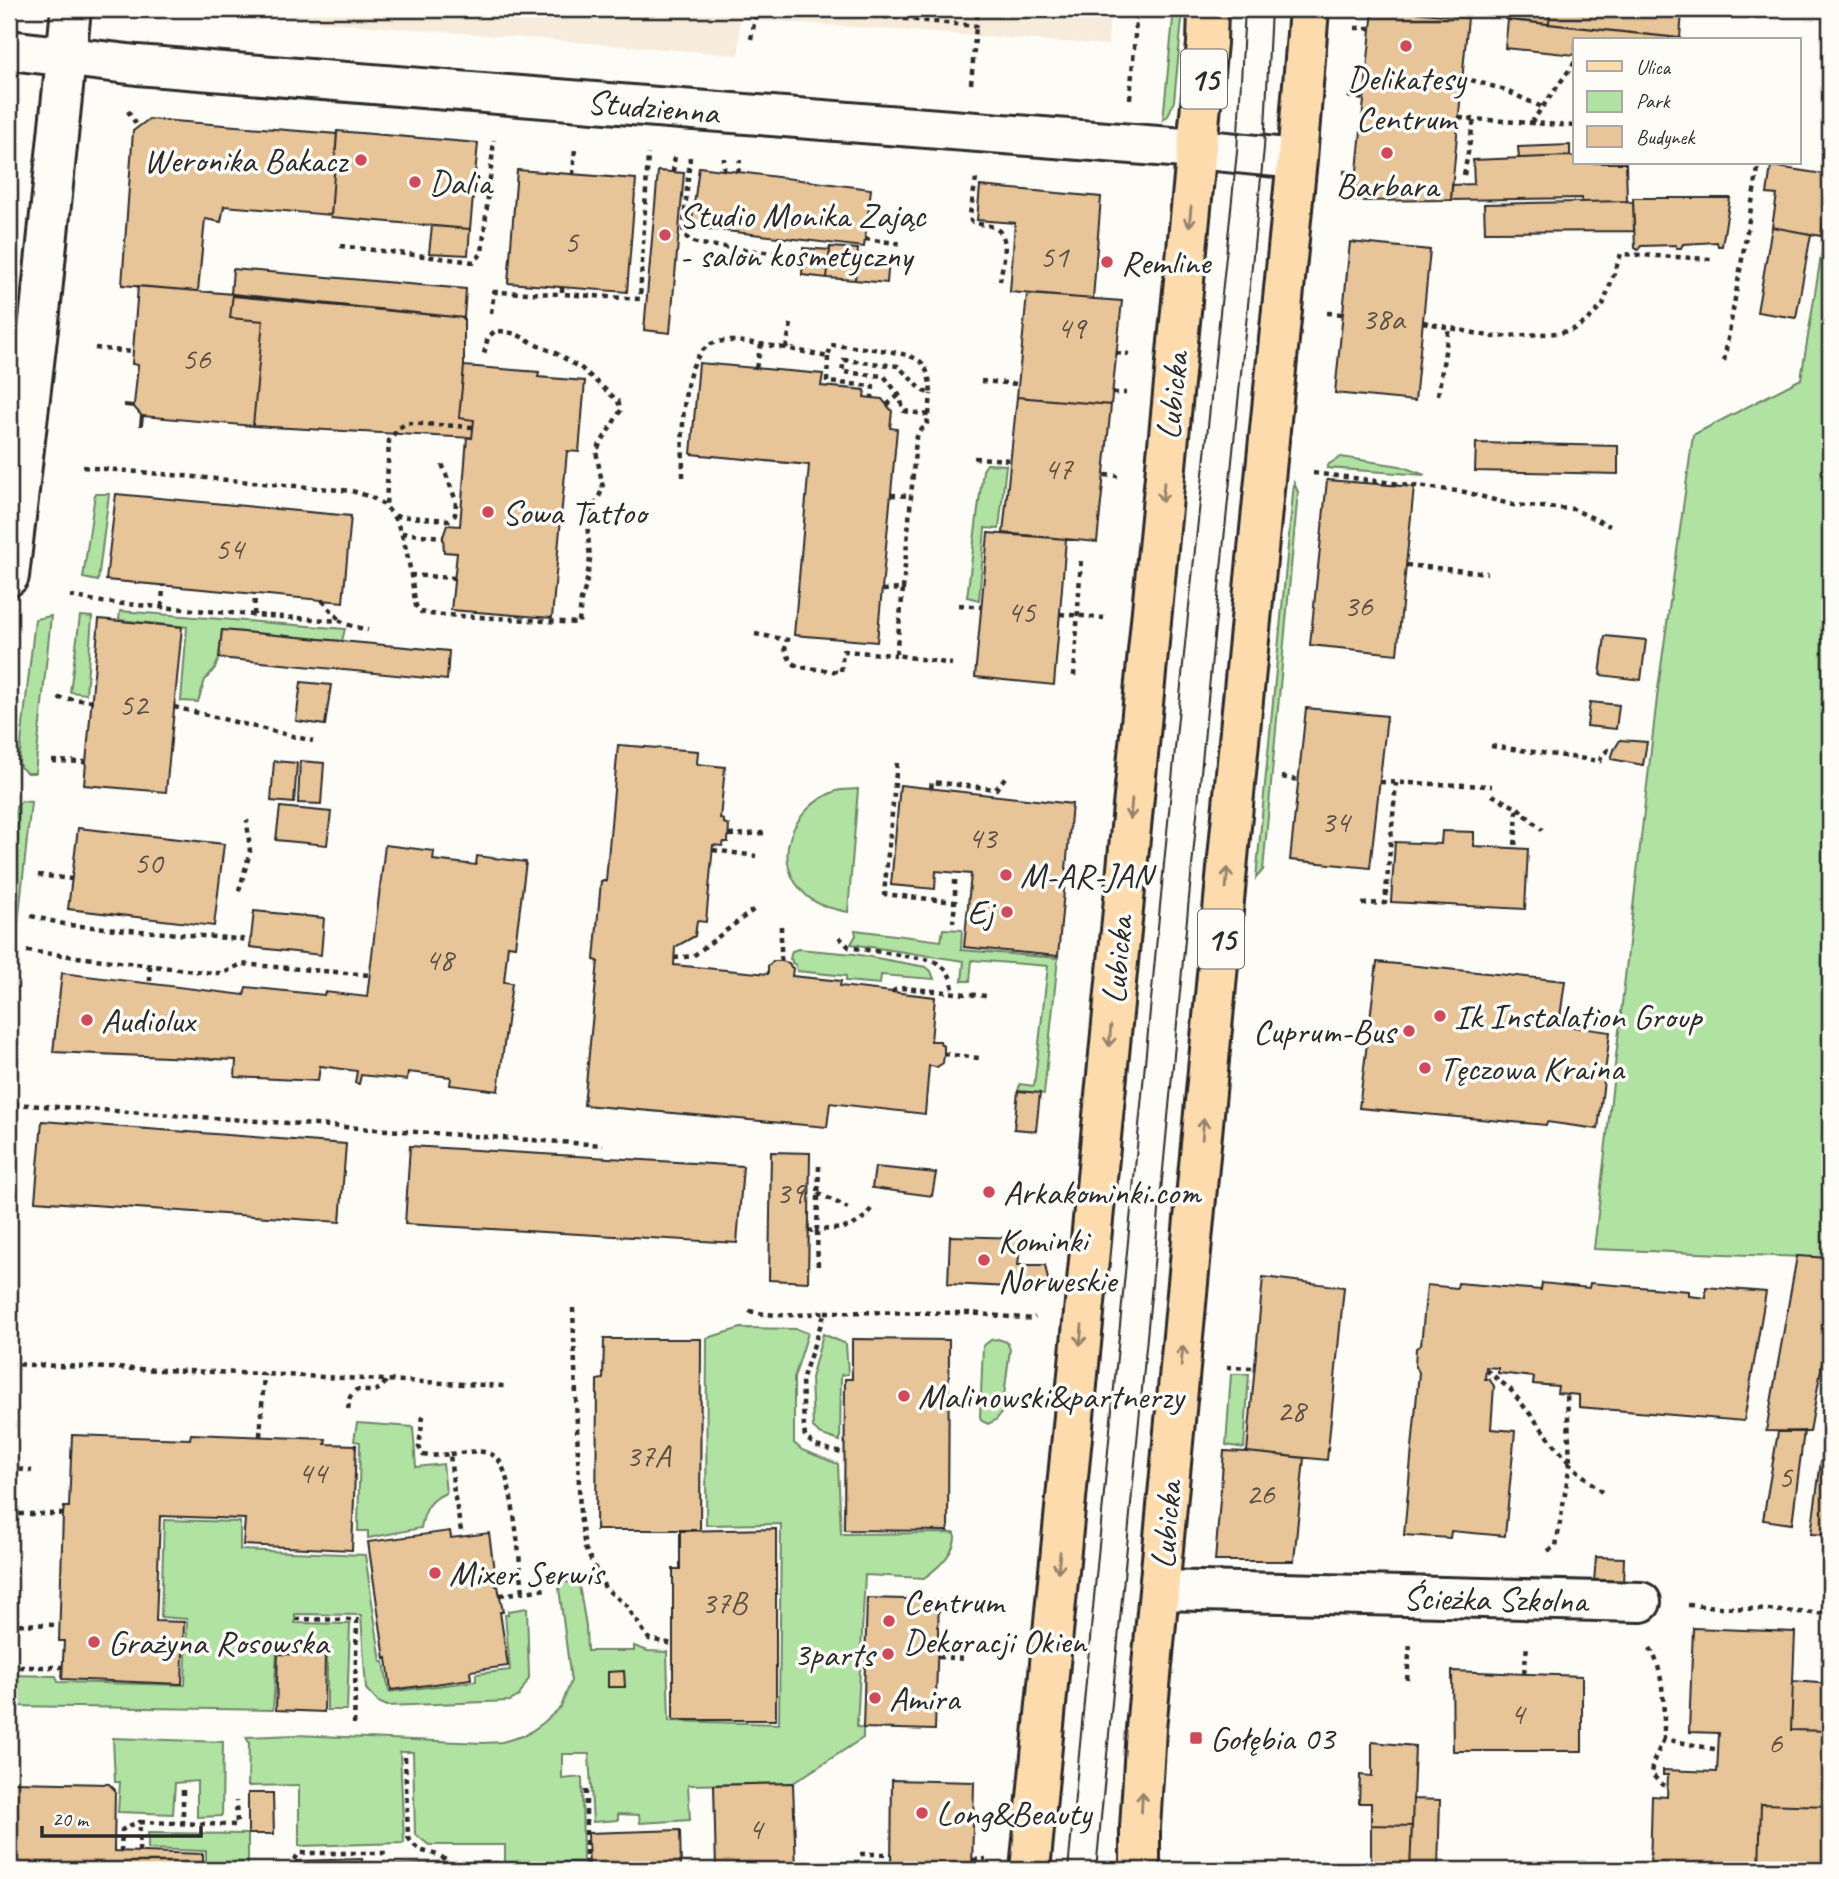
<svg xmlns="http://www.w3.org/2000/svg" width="1839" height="1879" viewBox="0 0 1839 1879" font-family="Caveat,sans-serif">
	<rect width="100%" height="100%" fill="#fdfcf7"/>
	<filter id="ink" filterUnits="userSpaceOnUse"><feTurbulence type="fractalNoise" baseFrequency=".0143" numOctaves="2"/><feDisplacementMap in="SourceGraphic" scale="14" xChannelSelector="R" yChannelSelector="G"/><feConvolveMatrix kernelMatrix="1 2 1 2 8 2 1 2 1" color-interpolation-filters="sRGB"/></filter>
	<g filter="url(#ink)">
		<path fill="#f7ebdb" d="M157 9H738L739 18 740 9H1110L1108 45 739 19V55Z"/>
		<path fill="#b0e2a2" stroke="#6e8666" stroke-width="2" d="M1174 9H1183L1174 101 1168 116 1163 120Z
			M1830 201V1258L1594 1249 1658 689 1693 435 1801 379Z
			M1341 457 1400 466 1425 475 1327 468 1329 464Z
			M987 464 1006 465 999 529 985 528 979 600 967 597 983 470Z
			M1294 483 1298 492 1263 870 1256 878Z
			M95 494H109L98 581 83 578Z
			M120 611 345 629 342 641 222 630 219 658 215 668 205 680 198 702 181 701 187 627 119 620Z
			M51 616 35 773H27L20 767 19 762 35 619Z
			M80 616 92 617 86 694 70 692Z
			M858 789 848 912C834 909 818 906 807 896 768 862 792 807 836 791 843 789 851 790 858 789Z
			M22 801 31 802 17 933H9V868L16 806Z
			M943 929 962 930 961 950 1058 958 1044 1094 1018 1091 1020 1084 1034 1086 1048 966 972 960 970 981H962L964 961 851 944 856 935 855 930 941 941Z
			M798 949 854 954 926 967 931 971 934 979 881 975 880 984 846 981V976L797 971 796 965 792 963V960L790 959 792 951Z
			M741 1328 797 1329 808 1333 794 1378V1443L802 1450 838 1464 841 1534 955 1533C957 1552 938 1568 924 1578L865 1575 857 1727 863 1728V1738L793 1783 688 1785 690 1820 640 1823 639 1815 618 1814V1820L593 1822 589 1754H562V1779L582 1777 583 1862H562V1870H505V1845H429L415 1834 413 1752H400L404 1843 299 1846V1785L248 1786 249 1743 246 1737 296 1735 483 1743 502 1742 526 1735 543 1723 561 1707 571 1681 558 1580 579 1585 586 1626 587 1651H634V1646L648 1651 667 1652 669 1721 779 1724 781 1524 706 1525 707 1338Z
			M823 1334 846 1344 848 1374 841 1375 840 1441 819 1434 813 1427 811 1378Z
			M998 1339 1007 1342 1010 1349 1002 1412 996 1420 988 1424 982 1421 980 1417 983 1346 991 1340Z
			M1231 1374H1249L1244 1448 1226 1445Z
			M357 1423 413 1427 416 1467 443 1464 446 1493C429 1500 424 1511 421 1528L368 1538V1531H358L360 1442 354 1441Z
			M164 1520 240 1522V1550L365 1555 381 1662H384L389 1692 476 1681V1674L510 1670 505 1615H508V1611L527 1608 529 1678 519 1696 510 1701 387 1706 378 1702 366 1689 361 1615 295 1614V1623L350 1624 347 1710H327V1654L277 1652 273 1710 9 1706V1675L56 1676 58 1682 185 1685 187 1619 161 1617Z
			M113 1738 223 1742 222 1816 197 1817V1781L175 1783 173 1814 118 1812 120 1782H115Z
			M148 1833 248 1834V1870H206V1851L148 1849Z"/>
		<path fill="#e8c499" stroke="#2b2b2b" stroke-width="2" d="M899 9H970L969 15Z
			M1373 9 1468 17 1451 200 1354 201Z
			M1378 9H1469L1468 17Z
			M1506 9H1550L1549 24 1505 19Z
			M1550 9H1660L1682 11 1680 38 1549 24Z
			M1508 20 1669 37V40H1575V55L1505 48Z
			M149 119 337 134 331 215 224 206 221 222 205 219 198 291 122 285 133 131Z
			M337 131 478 143 470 229 331 217Z
			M1570 145V156L1519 158 1518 147Z
			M1570 156 1575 157V163H1626L1627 201 1582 202V198L1451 200 1452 185 1474 184 1473 160Z
			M1771 166 1830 175 1821 236 1772 227 1777 195 1767 194Z
			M699 167 871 189 864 247 691 227Z
			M517 170 636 179 627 292 508 283Z
			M658 171 684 173 670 333 644 330Z
			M980 186 1101 197 1093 299 1010 292 1015 223 977 220Z
			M1633 198H1730L1722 246H1718L1717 242 1683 244 1681 248H1677L1675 245 1641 246 1638 250 1635 248Z
			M1627 201 1633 203 1634 231 1485 232 1484 204Z
			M432 226 470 229 468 255 429 253Z
			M1772 227 1811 234 1796 318 1757 312Z
			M1350 242 1430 250 1415 401 1335 393Z
			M830 247 858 249 855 280 827 278Z
			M803 248 830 250 827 278 802 275Z
			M857 255 889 258 887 283 855 280Z
			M233 269 466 289 464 318 233 296 231 294Z
			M138 286 233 294 230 318 263 321 253 426 143 416 142 425H140L141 415 134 407 125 406V404L134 405 138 365 132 364Z
			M233 294 464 318V366L459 418 474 420 472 438 253 426 263 321 230 318Z
			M1027 294 1122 301 1111 405 1017 397Z
			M699 363 823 374 821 386 865 390 864 397 882 399 892 411 890 428 897 429 877 642 794 635 809 465 691 454Z
			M464 366 539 372 538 377 585 381 579 452 567 451 552 618 451 610 457 553 444 552 443 537 447 525 460 526 467 437 472 438 474 420 459 418Z
			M1017 397 1111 405 1097 542 1003 533Z
			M1476 443 1618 446V474L1475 471Z
			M1327 480 1414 487 1397 654 1310 645Z
			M116 494 351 516 343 602 106 580Z
			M988 533 1066 539 1054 685 975 677Z
			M99 619 182 627 166 792 84 785Z
			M222 630 449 651 447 680 219 658Z
			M1605 636 1646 640 1641 680 1600 675Z
			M301 682 331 685 325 725 296 721Z
			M1590 702 1619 705 1616 729 1587 726Z
			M1306 708 1387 716 1370 868 1290 860Z
			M1620 740 1647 742 1643 765 1611 759 1614 750Z
			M618 745 698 751 697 764 725 767 720 819 724 820V823L729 825 728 842H724L722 846 713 845 706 922 697 921 695 936 675 947 674 965 768 974V966L773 961H781L789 963 791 967 793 968 792 976 841 981 840 986 935 997 931 1041H940L941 1045 944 1046V1054L943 1063 937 1067 929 1066 925 1114 830 1103 827 1127 584 1105 598 961 594 960 601 881H606Z
			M274 761 297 763 294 803 271 801Z
			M300 761 324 763 321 804 298 803Z
			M900 785 1072 804 1058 956 964 947 971 874 936 871 935 889 891 885Z
			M280 807 331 812 327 845 276 840Z
			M78 828 224 844 214 926 68 909Z
			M1442 831 1474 832V846L1528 849 1525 909 1391 902 1395 842 1441 844Z
			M385 845 434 851 433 860 476 865 477 856 526 862 515 946 508 945 504 982 512 983 498 1091 450 1085 451 1077 408 1072 407 1080 361 1075 359 1084 355 1083 357 1071 320 1066 318 1081 235 1077 236 1060 53 1052 62 973 244 995 246 987 324 995 325 992 367 997Z
			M254 911 324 918 321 955 250 947Z
			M1377 962 1565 981 1559 1025 1610 1032 1598 1129 1547 1122 1546 1125 1359 1108Z
			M1018 1091 1040 1093 1036 1131 1014 1129Z
			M42 1121 346 1144 340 1222 35 1201Z
			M410 1146 743 1166 737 1243 405 1224Z
			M771 1152 810 1153 808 1282 769 1280Z
			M875 1167 936 1173 932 1196 872 1188Z
			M950 1236 1021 1238 1018 1265H1045L1050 1289 948 1284Z
			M1797 1256 1830 1258V1317L1810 1432 1766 1431Z
			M1263 1277 1344 1287 1327 1460 1247 1452Z
			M1458 1283 1541 1290 1542 1283 1589 1288 1590 1283 1689 1291V1296L1706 1298V1287L1766 1292 1744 1421 1579 1407V1395L1557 1393 1558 1386 1533 1384 1534 1377 1498 1373V1368L1486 1367 1485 1379H1489L1494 1386 1491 1429 1515 1431 1505 1536 1451 1531 1450 1538 1404 1535 1419 1372 1415 1367 1416 1348 1421 1345 1427 1285 1457 1288Z
			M604 1339H701L700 1530H596L597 1380 603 1379Z
			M852 1339 949 1340 948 1531 844 1530 845 1379H852Z
			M1804 1431 1792 1524 1763 1520 1778 1432Z
			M191 1434 326 1439 325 1444 356 1445 352 1550 243 1545 245 1519 160 1516 156 1621 184 1622 182 1684 62 1679 64 1641H59L63 1514 64 1507H69L72 1435 190 1439Z
			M1824 1439H1830V1535L1811 1534Z
			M1224 1451 1247 1452 1304 1458 1294 1561H1215Z
			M776 1529V1720H673V1569H680V1531Z
			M450 1531 451 1538 489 1533 496 1586H498L503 1612H500L508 1666 470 1671 471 1679 391 1690 387 1658 385 1659 368 1542Z
			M1596 1557 1624 1558 1623 1584 1594 1582Z
			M867 1598 939 1600 935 1730 863 1728Z
			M1693 1628 1795 1632 1791 1730 1830 1731V1806L1761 1804 1759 1870H1650L1652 1796 1667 1797 1668 1775H1663V1770L1717 1772 1719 1733 1689 1732Z
			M278 1654 325 1655 324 1712 276 1710Z
			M624 1671 625 1687H608V1672Z
			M1452 1671 1582 1676V1751H1453Z
			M1793 1681 1830 1684V1731L1791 1730Z
			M1372 1742 1415 1746 1412 1826 1371 1825V1803H1359L1360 1775 1372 1776Z
			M892 1780 974 1782 972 1870H891Z
			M13 1782 109 1784 115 1790 114 1851 203 1854V1870H11Z
			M793 1783 796 1870H716L714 1785Z
			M248 1793H273L274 1834H248Z
			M1413 1799 1440 1800 1438 1870H1410Z
			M1761 1804 1830 1806V1870H1798L1791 1868 1779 1867V1870H1759Z
			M1371 1825 1412 1826 1410 1870H1371Z
			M680 1830 681 1870H589L588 1833Z
			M362 1859 363 1865H394V1870H297L296 1861Z
			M497 1862 498 1870H394V1865Z"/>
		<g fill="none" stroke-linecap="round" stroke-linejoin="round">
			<defs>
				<path id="minor" d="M9 50 137 65 694 110 1197 149 1297 159
					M1160 1590 1641 1602"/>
				<path id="tertiary" d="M9 576 40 312 71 9"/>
				<path id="primary" d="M1030 1870 1207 43 1208 9
					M1140 1870V1828L1146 1729 1241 720 1297 159 1309 9"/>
			</defs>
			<use href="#minor" stroke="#2b2b2b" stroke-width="44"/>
			<use href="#tertiary" stroke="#2b2b2b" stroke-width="44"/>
			<use href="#primary" stroke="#2b2b2b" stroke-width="44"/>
			<path stroke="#2b2b2b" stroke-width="4.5" stroke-dasharray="5 5" stroke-linecap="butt" d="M804 9 976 26 978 9
				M1500 10V9
				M1355 28H1371
				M751 39 757 9
				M1471 80 1502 89 1542 107
				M971 84 976 26
				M1348 96 1364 99
				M1130 99 1137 9
				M128 111 138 127
				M1459 118 1575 126
				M1531 123 1575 62
				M690 157 683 233 690 241 700 244 789 255
				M1575 157V156
				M724 171V158
				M673 172 675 155
				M1343 172 1357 173
				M738 173 740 160
				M573 175 575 148
				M1464 175 1474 119
				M976 179 970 214 971 221C978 225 986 224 993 227 1013 235 1002 264 1000 281
				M865 239 904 244
				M340 246 474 262 482 253 494 140
				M562 287V294L640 299 648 154
				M491 313 494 292 562 294
				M1327 313 1343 314
				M1423 322 1493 337 1558 333 1572 330 1586 322 1603 305 1621 254 1711 259
				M791 324 786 348 828 357 831 345C849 347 912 350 922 363 929 372 930 383 931 394L923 391 898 366 844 360 842 372 884 376 899 395 904 411 929 415 926 427 920 430 916 439 903 589 882 590
				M95 348 132 352
				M1116 353 1129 354
				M828 357 827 382 873 386 872 398
				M1724 361 1759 163
				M756 368 761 345
				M981 381 1018 384
				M1113 393H1126
				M1438 395 1449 327
				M887 405 899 395
				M929 415 931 394
				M473 427 407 423 399 428 389 440 386 507C408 530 410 575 416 606L421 612 428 614 579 623 581 600 586 586 590 559 587 522 603 488 596 451 621 410 618 401 580 367C572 364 566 359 559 355 551 350 541 348 533 343 520 335 510 331 495 331L488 337 483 358
				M974 458 1011 460
				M83 467 352 491 371 497 386 506
				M1313 473 1465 492 1513 505 1573 509 1610 526
				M1105 475 1118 476
				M683 477C683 444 677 362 711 344 728 336 767 346 786 348
				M891 495 911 496
				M395 516 449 520 455 515 456 501 441 461
				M402 533 443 537
				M1406 565 1487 573
				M410 575 454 578
				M903 589 896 655 952 664
				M70 596 102 602 254 615 341 621 345 624 368 630
				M322 600 340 620
				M959 605 982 607
				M162 607 163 585
				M1060 614 1104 618
				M254 615 255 594
				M755 634 788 640 785 649 791 662 799 667 841 672 843 651 896 655
				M1074 676 1081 558
				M58 698 93 701
				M174 707 313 741
				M1491 746 1600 761 1602 755 1608 750H1614
				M52 761 85 762
				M897 763 884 894 955 902 953 922
				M1282 777 1298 780
				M1380 782 1492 786
				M931 788 932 782 996 789 1007 775
				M1492 795 1517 808 1515 849
				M1518 808 1542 830
				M729 835 765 833
				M713 850 756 856
				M38 875 72 879
				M955 880V902
				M239 891 250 852 247 820
				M1362 904 1385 903 1396 783
				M31 916 68 925 251 940
				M839 937 849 947 931 960C947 967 952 975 953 992
				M27 951 212 973H224L241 964 370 975
				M674 958 693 956 757 907
				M781 961V925
				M150 966V984
				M892 992 895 990 904 988 986 996
				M944 1054 979 1058
				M14 1104 603 1145
				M819 1166 817 1230C842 1228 855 1231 871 1209
				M818 1193 848 1208
				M808 1231 817 1230 818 1270
				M573 1308 580 1515 585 1548 605 1588 626 1605 649 1639 673 1644
				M749 1311C777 1317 796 1316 825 1312L802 1380 804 1427 805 1437 816 1446 845 1454
				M825 1312 969 1313 1032 1319 1035 1317
				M9 1364 264 1374 504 1386
				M1227 1367 1254 1368
				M1486 1370 1510 1389 1570 1464 1567 1394
				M348 1409 350 1397 356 1390C368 1391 381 1394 386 1380
				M423 1416 419 1447 423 1455 430 1456 450 1454 454 1493 462 1536
				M260 1436 264 1374
				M450 1454C464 1453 485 1447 497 1458 513 1473 520 1567 523 1592
				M9 1468 32 1471
				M9 1514H63
				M1548 1551 1556 1546 1570 1464 1605 1495
				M500 1595 547 1589
				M1688 1605 1830 1614
				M296 1619 357 1620 354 1728
				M9 1624 60 1625
				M1650 1648C1665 1671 1664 1713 1664 1739L1719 1750
				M938 1657 966 1659
				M9 1667H63
				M1524 1673 1527 1646
				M1407 1680 1410 1643
				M1664 1739 1654 1760 1652 1774 1660 1783 1667 1787
				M405 1757 408 1837C422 1860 436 1847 448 1863
				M9 1773V1756
				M183 1790V1824
				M586 1790V1870
				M121 1852 122 1830 131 1825 140 1822
				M139 1852 140 1822 237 1825 236 1801
				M860 1854H891
				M973 1860 986 1859
				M295 1870V1859L299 1853H387"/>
			<use href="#minor" stroke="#fdfcf7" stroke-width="38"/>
			<use href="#tertiary" stroke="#fdfcf7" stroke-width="38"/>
			<use href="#primary" stroke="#fedbac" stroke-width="38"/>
			<path stroke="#2b2b2b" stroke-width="2" d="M1068 1870 1185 644 1237 152 1245 9
				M1096 1870 1213 647 1264 148 1271 9"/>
		</g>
		<defs><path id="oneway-shaft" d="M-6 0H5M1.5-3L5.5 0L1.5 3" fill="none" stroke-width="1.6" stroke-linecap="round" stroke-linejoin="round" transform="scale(1.75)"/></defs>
		<g stroke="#94836c">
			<use href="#oneway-shaft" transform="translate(1190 217) rotate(96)"/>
			<use href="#oneway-shaft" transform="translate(1163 492) rotate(96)"/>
			<use href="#oneway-shaft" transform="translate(1131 809) rotate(95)"/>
			<use href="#oneway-shaft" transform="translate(1227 878) rotate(-85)"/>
			<use href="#oneway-shaft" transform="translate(1110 1036) rotate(95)"/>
			<use href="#oneway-shaft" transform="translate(1203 1129) rotate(-85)"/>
			<use href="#oneway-shaft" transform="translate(1081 1335) rotate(96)"/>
			<use href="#oneway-shaft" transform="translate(1182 1356) rotate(-85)"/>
			<use href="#oneway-shaft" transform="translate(1059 1562) rotate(96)"/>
			<use href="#oneway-shaft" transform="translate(1142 1802) rotate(-87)"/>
		</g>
	</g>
	<g fill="#d1495b" stroke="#fdfcf7" stroke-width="2.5">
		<circle cx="1406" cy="46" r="7"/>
		<circle cx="1387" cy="153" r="7"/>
		<circle cx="361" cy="160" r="7"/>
		<circle cx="415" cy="182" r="7"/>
		<circle cx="665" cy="235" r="7"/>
		<circle cx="1107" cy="262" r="7"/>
		<circle cx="488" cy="512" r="7"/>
		<circle cx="1006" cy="875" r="7"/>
		<circle cx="1007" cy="912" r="7"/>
		<circle cx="1440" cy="1016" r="7"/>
		<circle cx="87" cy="1020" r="7"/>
		<circle cx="1409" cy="1031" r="7"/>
		<circle cx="1425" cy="1068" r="7"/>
		<circle cx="989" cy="1192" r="7"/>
		<circle cx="984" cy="1260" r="7"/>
		<circle cx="904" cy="1396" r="7"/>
		<circle cx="435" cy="1573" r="7"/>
		<circle cx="889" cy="1621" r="7"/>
		<circle cx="94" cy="1642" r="7"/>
		<circle cx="888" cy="1654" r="7"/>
		<circle cx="875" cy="1698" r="7"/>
		<rect x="1189" y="1731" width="14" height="14" rx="3.5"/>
		<circle cx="922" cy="1813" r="7"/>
	</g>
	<g text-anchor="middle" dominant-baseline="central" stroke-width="7" stroke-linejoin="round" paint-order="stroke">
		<g font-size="32" fill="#5a5146">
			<text x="571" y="241">5</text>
			<text x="1054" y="256">51</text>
			<text x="1383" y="318">38a</text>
			<text x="1071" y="327">49</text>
			<text x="196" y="358">56</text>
			<text x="1058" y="468">47</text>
			<text x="229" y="548">54</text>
			<text x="1358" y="605">36</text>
			<text x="1021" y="611">45</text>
			<text x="133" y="704">52</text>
			<text x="1335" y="821">34</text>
			<text x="982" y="837">43</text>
			<text x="148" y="862">50</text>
			<text x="439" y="959">48</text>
			<text x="790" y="1192">39</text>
			<text x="1291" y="1410">28</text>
			<text x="648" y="1455">37A</text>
			<text x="312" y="1472">44</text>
			<text x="1785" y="1476">5</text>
			<text x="1260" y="1493">26</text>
			<text x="724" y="1602">37B</text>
			<text x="1517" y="1713">4</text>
			<text x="1775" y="1742">6</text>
			<text x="755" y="1828">4</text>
		</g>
		<g fill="#fdfcf7" stroke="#6a6a68" stroke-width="2">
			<rect x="1181" y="49.5" width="46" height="59" rx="5"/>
			<rect x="1198" y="909.5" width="46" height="59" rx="5"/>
		</g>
		<g font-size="33" font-weight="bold" fill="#2b2b2b">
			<text x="1204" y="79">15</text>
			<text x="1221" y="939">15</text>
		</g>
		<g font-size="35" fill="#2b2b2b" stroke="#fdfcf7" text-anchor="start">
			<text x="1406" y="78" text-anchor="middle">Delikatesy<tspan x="1406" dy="40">Centrum</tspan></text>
			<text x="347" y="160" text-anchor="end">Weronika Bakacz</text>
			<text x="429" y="182">Dalia</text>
			<text x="1387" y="185" text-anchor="middle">Barbara</text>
			<text x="679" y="215">Studio Monika Zając<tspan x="679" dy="40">- salon kosmetyczny</tspan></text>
			<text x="1121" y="262">Remline</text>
			<text x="502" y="512">Sowa Tattoo</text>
			<text x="1020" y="875">M-AR-JAN</text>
			<text x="993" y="912" text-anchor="end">Ej</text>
			<text x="1454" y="1016">Ik Instalation Group</text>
			<text x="101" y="1020">Audiolux</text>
			<text x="1395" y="1031" text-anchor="end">Cuprum-Bus</text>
			<text x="1439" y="1068">Tęczowa Kraina</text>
			<text x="1003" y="1192">Arkakominki.com</text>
			<text x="998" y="1240">Kominki<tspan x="998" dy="40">Norweskie</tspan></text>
			<text x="918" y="1396">Malinowski&amp;partnerzy</text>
			<text x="449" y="1573">Mixer Serwis</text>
			<text x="903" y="1601">Centrum<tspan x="903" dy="40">Dekoracji Okien</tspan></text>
			<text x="108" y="1642">Grażyna Rosowska</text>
			<text x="874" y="1654" text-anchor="end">3parts</text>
			<text x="889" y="1698">Amira</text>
			<text x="1210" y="1738">Gołębia 03</text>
			<text x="936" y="1813">Long&amp;Beauty</text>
		</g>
		<g font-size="35" fill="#2b2b2b" stroke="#fdfcf7">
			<text transform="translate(653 107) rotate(5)">Studzienna</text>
			<text transform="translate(1172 396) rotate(-84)">Lubicka</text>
			<text transform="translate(1117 960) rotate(-85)">Lubicka</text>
			<text transform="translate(1166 1525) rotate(-85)">Lubicka</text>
			<text transform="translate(1495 1599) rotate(1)">Ścieżka Szkolna</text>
		</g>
	</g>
	<rect width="1839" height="1879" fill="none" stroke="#fdfcf7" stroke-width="35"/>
	<rect x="18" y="18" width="1804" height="1844" fill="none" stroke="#2b2b2b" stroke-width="2.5" filter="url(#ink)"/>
	<rect x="1573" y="38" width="228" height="126" fill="#fdfcf7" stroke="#a9a8a5" stroke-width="2"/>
	<rect x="1587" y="61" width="35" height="10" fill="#fedbac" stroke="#a9a8a5" stroke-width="2"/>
	<text x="1636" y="74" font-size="21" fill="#2b2b2b">Ulica</text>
	<rect x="1587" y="91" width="35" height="21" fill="#b0e2a2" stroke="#a9a8a5" stroke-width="2"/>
	<text x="1636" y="108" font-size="21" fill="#2b2b2b">Park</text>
	<rect x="1587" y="126" width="35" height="21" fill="#e8c499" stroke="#a9a8a5" stroke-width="2"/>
	<text x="1636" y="144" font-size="21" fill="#2b2b2b">Budynek</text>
	<path d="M42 1826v10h159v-10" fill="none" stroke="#2b2b2b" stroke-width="3.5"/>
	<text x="52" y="1826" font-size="21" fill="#2b2b2b" stroke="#fdfcf7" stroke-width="5" paint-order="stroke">20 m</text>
</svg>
